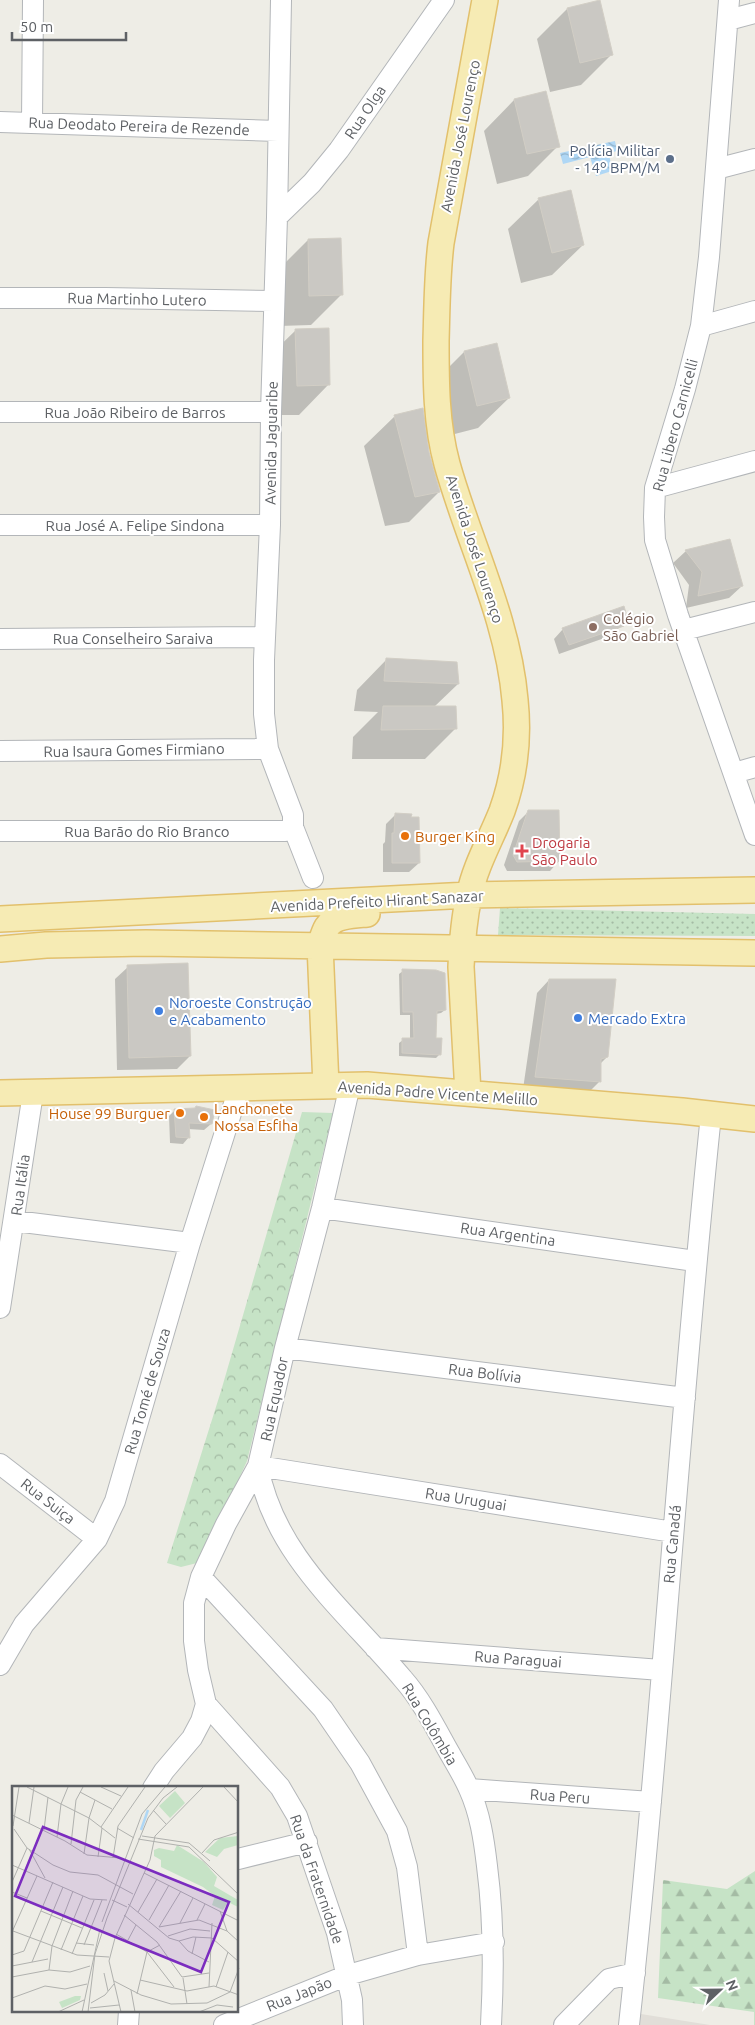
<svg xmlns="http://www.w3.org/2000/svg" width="755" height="2025" viewBox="0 0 755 2025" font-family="Ubuntu,sans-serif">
	<defs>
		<pattern id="grass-dots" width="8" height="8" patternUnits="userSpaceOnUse" patternTransform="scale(1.25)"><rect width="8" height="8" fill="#c6e3c6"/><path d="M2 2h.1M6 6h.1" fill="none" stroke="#a4bba4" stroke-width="1.8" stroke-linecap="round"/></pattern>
		<pattern id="forest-firs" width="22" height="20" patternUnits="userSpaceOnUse" patternTransform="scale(1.25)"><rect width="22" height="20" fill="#c6e3c6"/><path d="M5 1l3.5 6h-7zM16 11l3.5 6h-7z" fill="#a4bba4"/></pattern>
		<pattern id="park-crowns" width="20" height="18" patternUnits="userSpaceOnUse" patternTransform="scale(1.25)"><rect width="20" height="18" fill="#c6e3c6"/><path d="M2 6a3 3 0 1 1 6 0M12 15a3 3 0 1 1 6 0" fill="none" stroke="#a4bba4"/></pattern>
		<pattern id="water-waves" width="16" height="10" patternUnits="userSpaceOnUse" patternTransform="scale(1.25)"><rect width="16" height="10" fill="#afd7f5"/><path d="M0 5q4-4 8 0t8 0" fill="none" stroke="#92b2ca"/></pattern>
	</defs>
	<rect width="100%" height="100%" fill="#eeede6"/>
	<path fill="#e1ded8" d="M641 2014 710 2025H640Z"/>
	<path fill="url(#grass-dots)" d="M500 908 755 914V936L498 935Z"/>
	<path fill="url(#forest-firs)" d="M755 1871V2025H754V2012L658 1998 663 1880 727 1889Z"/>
	<path fill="url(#park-crowns)" d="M302 1112 333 1113 247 1461 201 1562 181 1567 167 1563 221 1391Z"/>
	<path fill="url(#water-waves)" d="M615 141 617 151 609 153 612 171 596 176 590 157 563 164 560 153Z"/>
	<path fill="#0003" d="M567 9 611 55 581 85 550 92 537 39Z
		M545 93 558 146 528 176 497 184 484 131 514 100Z
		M539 199 583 245 552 275 521 283 508 229Z
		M308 240 342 294 311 325 279 326 278 270Z
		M296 330 329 384 299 415H267L265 360Z
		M464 352 509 398 478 428 447 436 434 382Z
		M395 416 428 452 439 492 409 522 385 526 364 446Z
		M686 551 742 586 729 598 686 608 689 585 673 563Z
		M626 619 613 635 559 654 554 639 563 629Z
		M387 659 458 684 434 707 456 728 425 759H352L353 737 378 712 354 711 357 690Z
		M529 811 559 861 550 871H507L504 865 519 821Z
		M396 814 419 863 409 872H383V844L385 842 386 824Z
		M128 967 190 1056 177 1069 117 1070 115 979Z
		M403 971 445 1010 441 1013 436 1014 434 1039 440 1054 436 1058 399 1056V1043L403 1040H410V1015H400L399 974Z
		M549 980 607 1057 600 1064 599 1082 587 1094 523 1089 537 993Z
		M175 1110 211 1124 204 1130 188 1129 189 1137 183 1144 170 1143 169 1116Z"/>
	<path fill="#cac8c3" stroke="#d2cec5" d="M600 0 613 55 580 63 567 8Z
		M546 91 560 147 527 154 514 99Z
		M571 190 584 245 552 253 538 198Z
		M341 238 343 295 309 296 308 239Z
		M329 328 330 385 297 386 295 329Z
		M497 343 510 398 477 406 464 351Z
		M423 408 429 452 440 492 415 497 394 415Z
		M730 539 743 586 698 596 702 572 685 550Z
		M624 606 628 620 621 622 624 626 569 645 562 628Z
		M386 658 457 662 459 684 384 681Z
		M383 706H456L457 729 381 730Z
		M528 810H559L560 861 517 862 513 855Z
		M395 813 412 814 411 817H419L420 863H392V833H394Z
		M188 963 191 1056 129 1058 127 965Z
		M402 969 436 970 445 973 446 1010 437 1011 436 1038H442L441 1055 402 1053V1038H414L413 1012H403Z
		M549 979H616L608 1057 601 1059V1082L535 1077Z
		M196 1106 215 1110 212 1124 189 1123 190 1138 176 1137 174 1109 195 1108Z"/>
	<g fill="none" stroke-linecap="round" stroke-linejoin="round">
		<defs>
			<path id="minor" d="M281 0 277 217 271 412 270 525 264 660V714L268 749 293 815V827L313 878
				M729 0 709 257 701 326 685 389 655 488 654 517 655 540 678 615 755 835
				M728 20 755 13
				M0 122 278 131
				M32 123 33 0
				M716 169 755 159
				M277 217 312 183 339 150 444 0
				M0 298H106L274 301
				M701 326 755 311
				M0 412H271
				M655 488 755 461
				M0 525H270
				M684 630 755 612
				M0 639 265 637
				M0 751 268 749
				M734 773 755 767
				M0 831H285L293 827
				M322 1208 695 1261
				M15 1221 190 1243
				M0 1308 33 1093
				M285 1348 685 1398
				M0 1464 97 1539
				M201 1577 323 1709 360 1763 397 1831 407 1867 418 1955
				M375 1648 661 1670
				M0 1665 24 1624 97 1539 115 1501 190 1243 239 1088
				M206 1704 280 1787 297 1816 337 1933 352 2000 353 2025
				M153 1788 164 1771 192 1738 201 1721 206 1704 198 1670 194 1641V1603L201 1577 226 1524 258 1466 285 1348 322 1208 350 1085
				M469 1789 651 1802
				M238 1859 307 1842
				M128 2025 129 2011
				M224 2025 348 1975 418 1955 494 1942
				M491 2025C494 1971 494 1920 487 1866 484 1840 480 1813 469 1789 462 1773 452 1758 444 1743 432 1721 419 1697 403 1679 347 1612 274 1556 258 1466L673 1532
				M564 2025 609 1979 635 1973
				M629 2025C662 1722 679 1418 711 1115"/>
			<path id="major" d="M0 919 469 895 755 890
				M0 949 46 945 146 943 755 953
				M326 1086 320 945C322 939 324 932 327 927 334 915 356 915 367 914
				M0 1093 367 1085 682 1111 755 1119
				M468 1093 461 967C462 943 464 919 469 896 475 866 491 839 502 811 515 775 519 738 515 700 508 618 469 543 447 464 436 424 436 382 436 341 437 308 437 275 441 243L485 0"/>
		</defs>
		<use href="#minor" stroke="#b3b6b9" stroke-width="22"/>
		<use href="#major" stroke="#e2c06c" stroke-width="28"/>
		<use href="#minor" stroke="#fff" stroke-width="20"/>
		<use href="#major" stroke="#f6ebb4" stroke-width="25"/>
	</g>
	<circle fill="#5c6f8a" stroke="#fff" stroke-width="2" cx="670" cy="159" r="5"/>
	<circle fill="#8d6e63" stroke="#fff" stroke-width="2" cx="593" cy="627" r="5"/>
	<g fill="#e8710a" stroke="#fff" stroke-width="2">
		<circle cx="405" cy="836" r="5"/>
		<circle cx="180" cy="1113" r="5"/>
		<circle cx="204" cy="1117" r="5"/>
	</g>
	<path fill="#e0444e" stroke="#fff" stroke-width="2" d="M519.5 843.5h5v5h5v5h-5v5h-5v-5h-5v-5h5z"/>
	<g fill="#3f7fe0" stroke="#fff" stroke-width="2">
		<circle cx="159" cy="1011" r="5"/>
		<circle cx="578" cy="1018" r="5"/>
	</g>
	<g text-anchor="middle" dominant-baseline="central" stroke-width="4" stroke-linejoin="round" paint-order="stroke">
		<g font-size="15" fill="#5e6165" stroke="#fff">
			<text transform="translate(365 112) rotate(-56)">Rua Olga</text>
			<text transform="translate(139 126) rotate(2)">Rua Deodato Pereira de Rezende</text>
			<text transform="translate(460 136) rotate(-79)">Avenida José Lourenço</text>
			<text transform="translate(137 299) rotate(1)">Rua Martinho Lutero</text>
			<text x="135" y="412">Rua João Ribeiro de Barros</text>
			<text transform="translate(675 425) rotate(-75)">Rua Libero Carnicelli</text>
			<text transform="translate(271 443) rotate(-89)">Avenida Jaguaribe</text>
			<text x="135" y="525">Rua José A. Felipe Sindona</text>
			<text transform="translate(475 549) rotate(72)">Avenida José Lourenço</text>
			<text x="133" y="638">Rua Conselheiro Saraiva</text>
			<text transform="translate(134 750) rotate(-1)">Rua Isaura Gomes Firmiano</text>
			<text x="147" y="831">Rua Barão do Rio Branco</text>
			<text transform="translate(377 901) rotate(-3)">Avenida Prefeito Hirant Sanazar</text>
			<text transform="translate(438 1093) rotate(4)">Avenida Padre Vicente Melillo</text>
			<text transform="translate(20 1185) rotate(-82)">Rua Itália</text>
			<text transform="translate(508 1234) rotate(8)">Rua Argentina</text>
			<text transform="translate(485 1373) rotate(7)">Rua Bolívia</text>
			<text transform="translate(147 1391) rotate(-74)">Rua Tomé de Souza</text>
			<text transform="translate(274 1399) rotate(-78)">Rua Equador</text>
			<text transform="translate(466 1499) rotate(9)">Rua Uruguai</text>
			<text transform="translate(48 1501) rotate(38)">Rua Suiça</text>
			<text transform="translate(672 1544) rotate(-85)">Rua Canadá</text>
			<text transform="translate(518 1659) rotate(4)">Rua Paraguai</text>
			<text transform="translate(430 1724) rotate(59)">Rua Colômbia</text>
			<text transform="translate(560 1796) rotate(4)">Rua Peru</text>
			<text transform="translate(317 1879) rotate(71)">Rua da Fraternidade</text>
			<text transform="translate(299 1994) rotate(-22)">Rua Japão</text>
		</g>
		<g font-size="15" fill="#4e5e75" stroke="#fff" text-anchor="end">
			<text x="660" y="150">Polícia Militar<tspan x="660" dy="17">- 14º BPM/M</tspan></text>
		</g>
		<g font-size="15" fill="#785e54" stroke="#fff" text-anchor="start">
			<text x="603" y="618">Colégio<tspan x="603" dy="17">São Gabriel</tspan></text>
		</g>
		<g font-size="15" fill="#c56008" stroke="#fff" text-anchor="start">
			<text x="415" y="836">Burger King</text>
			<text x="214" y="1108">Lanchonete<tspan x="214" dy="17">Nossa Esfiha</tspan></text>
			<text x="170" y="1113" text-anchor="end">House 99 Burguer</text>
		</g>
		<g font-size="15" fill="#be3a42" stroke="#fff" text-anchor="start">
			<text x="532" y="842">Drogaria<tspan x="532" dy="17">São Paulo</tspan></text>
		</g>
		<g font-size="15" fill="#366cbe" stroke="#fff" text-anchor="start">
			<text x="169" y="1002">Noroeste Construção<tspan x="169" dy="17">e Acabamento</tspan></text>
			<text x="588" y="1018">Mercado Extra</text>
		</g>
	</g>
	<g transform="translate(12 1786)">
		<rect width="226" height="226" fill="#eeede6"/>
		<path d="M163 5 173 17 158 32 147 20ZM226 50V59L212 63 205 71 193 66 208 52ZM165 59 192 76 205 91 202 100 226 114V121L216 116 211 124 200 119 203 110 191 101 149 81V74L142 70V64L147 62 162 65Z" fill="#c6e3c6"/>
		<path d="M63 210H69L68 214 50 222 47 216Z" fill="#c6e3c6"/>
		<path fill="none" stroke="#afd7f5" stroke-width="2.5" d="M129 44 136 24"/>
		<path fill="none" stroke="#b0b1ae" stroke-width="1" d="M15 1 77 32 103 52M89 1 109 10M212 1 227 17M68 6 100 23M141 24 154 38M0 29 53 55 75 69 108 72M17 37 22 1M1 40 7 1M89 41 116 1M105 42 122 52M2 43 15 62 41 79 58 86 86 89 121 108M32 44 36 11M130 50 177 57 198 75M45 51 49 18 56 1M126 53 177 61 227 109M59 58 64 14 71 1M17 63 33 92M190 67 202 54 227 46M72 68 77 32 83 14M86 71 90 42M101 72 106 40 133 1M0 79 78 113 95 114M132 87 227 135M0 96 15 62M169 105 147 141 187 134 215 145M0 106 15 112M100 114 115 121M116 118 157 152 167 155M29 125 70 142M208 125 215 145 227 156M126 126 145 93M112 129 145 156 170 191 197 187M137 134 157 99M185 134 193 118M90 136 130 28 153 1M168 137 181 112M1 145 65 169 97 171M0 146 25 90M104 148 135 166 162 201M156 150 178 143 198 145M116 154 124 139M167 155 181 151 200 152 227 176M167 155 176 165 197 176M64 157 82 159M72 159 90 114M49 164 71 110M60 168 82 114M180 168 184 151M0 169 12 165 41 96M20 176 51 101M0 180 36 173M37 184 40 160 61 105M92 187 96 205M0 191 37 184 58 186 78 180M171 192 175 218M128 194 175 205 202 200 227 209M102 195 129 209 159 218 195 217 218 206M197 201 200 137M204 201 216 166M119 204 123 226M218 206 227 182M125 208 135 166 148 159M0 212 33 200 53 203 75 198M79 217 93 209 102 198M78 222 107 219M46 226 72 214M70 226 88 143M76 226 83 168 95 132 136 32 151 12 165 1M109 226 97 175 103 152 138 74 143 50 191 1M187 226 205 219 221 221"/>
		<path fill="#7b2cbf" fill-opacity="0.15" stroke="#7b2cbf" stroke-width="2.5" d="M31 41 217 116 189 186 3 110Z"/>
		<rect width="226" height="226" fill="none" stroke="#5e6165" stroke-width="2.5"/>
	</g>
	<g transform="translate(720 1990) rotate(68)" stroke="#ffffff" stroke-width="4" paint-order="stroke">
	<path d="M0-4L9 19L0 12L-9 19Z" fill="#5e6165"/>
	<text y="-8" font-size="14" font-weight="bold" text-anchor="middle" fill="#5e6165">N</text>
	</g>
	<path d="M12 32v8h114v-8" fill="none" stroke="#5e6165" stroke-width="2.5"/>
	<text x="20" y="32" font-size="15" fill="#5e6165" stroke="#ffffff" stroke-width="4" paint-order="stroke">50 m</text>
</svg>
